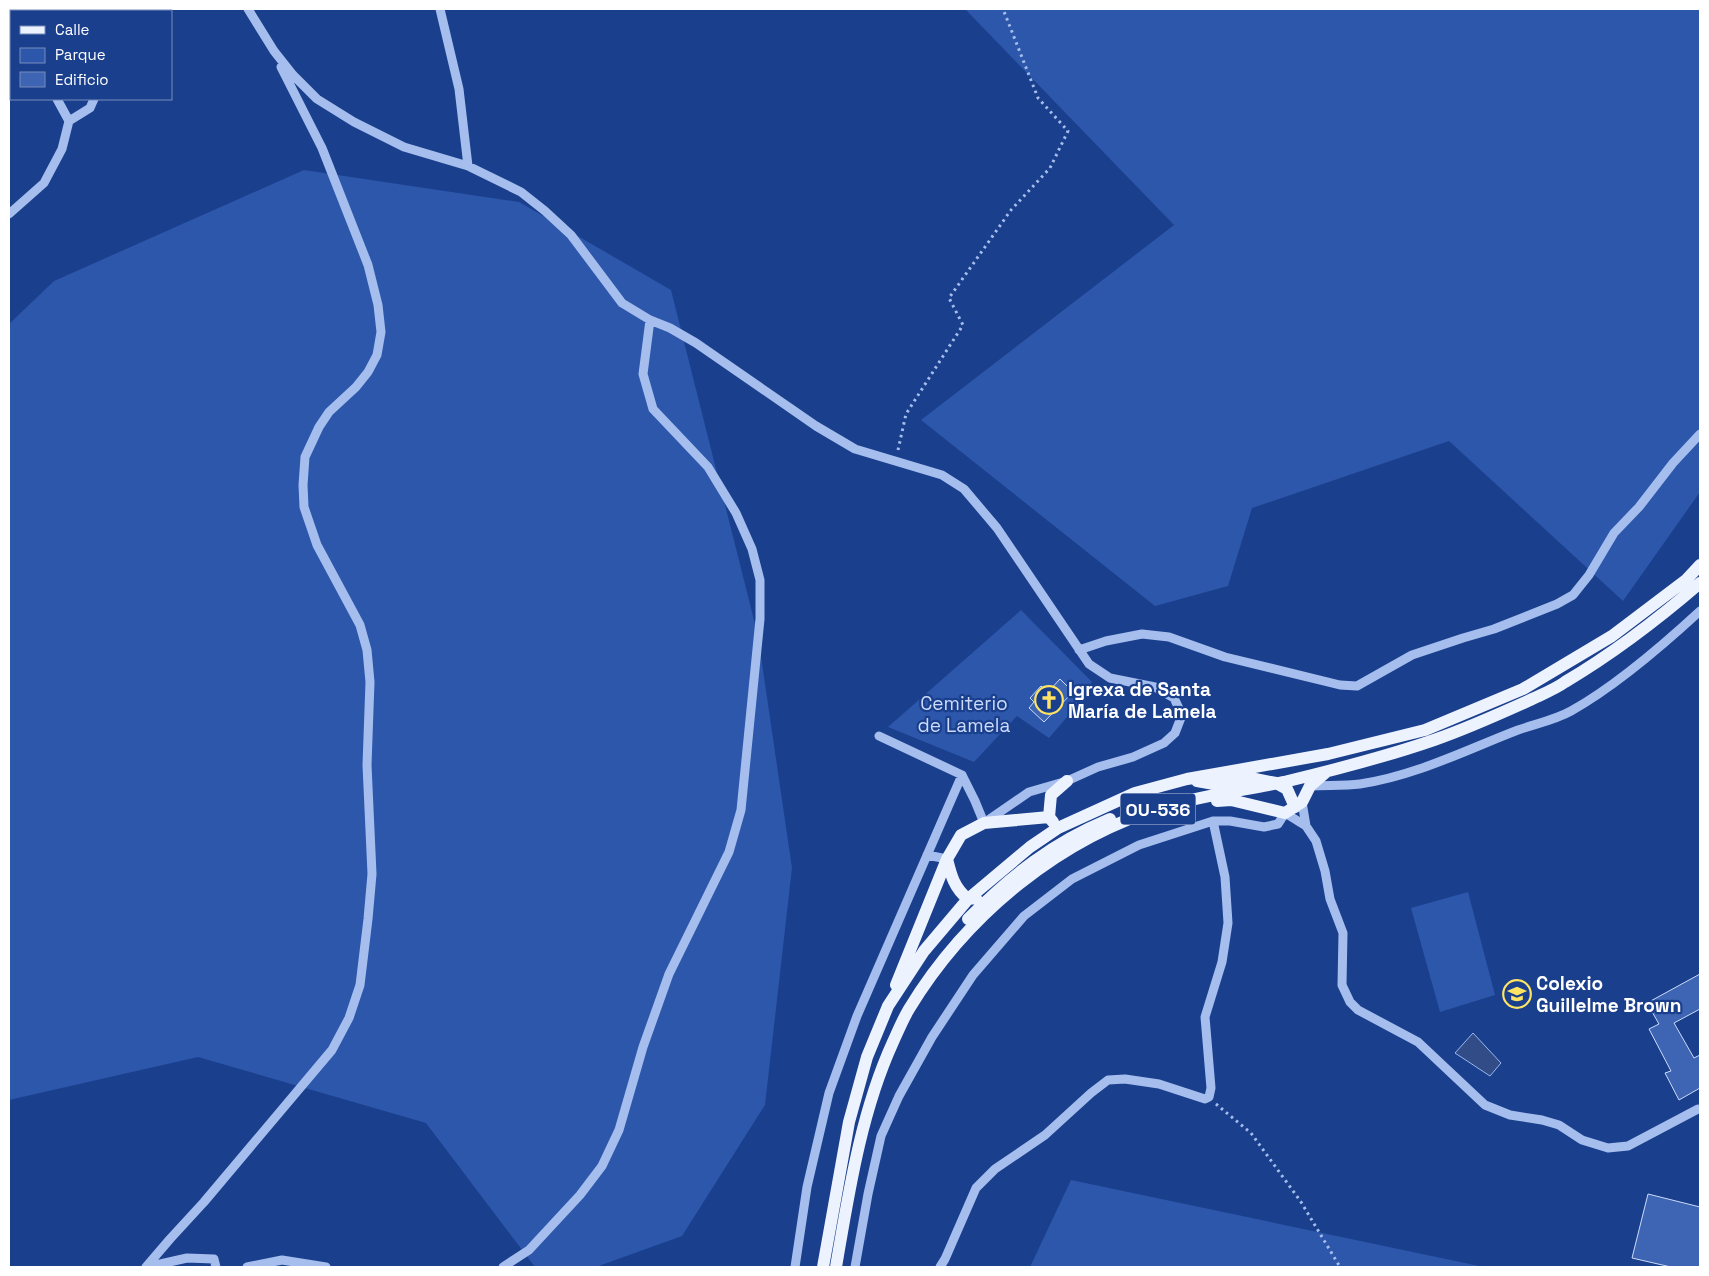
<svg xmlns="http://www.w3.org/2000/svg" width="1709" height="1276" viewBox="0 0 1709 1276" font-family="'Space Grotesk',sans-serif">
	<rect width="100%" height="100%" fill="#1a3f8d"/>
	<path fill="#2d57ab" fill-rule="evenodd" d="M965 9H1700V492L1623 601 1449 441 1252 508 1228 586 1155 606 921 420 1174 225Z
		M304 170 519 202 671 290 758 636 792 868 765 1105 682 1236 596 1267H535L426 1123 198 1057 9 1100V324L54 281Z
		M1021 610 1092 682 1079 703 1049 738 1017 716 974 762 888 727ZM1060 679 1073 692 1044 722 1029 708 1034 702 1030 698 1041 686 1048 692Z
		M1468 892 1495 995 1440 1012 1411 908Z
		M1071 1180 1484 1267H1030Z"/>
	<path fill="#314c87" stroke="#99b7f0" d="M1473 1033 1501 1063 1490 1076 1455 1053Z"/>
	<path fill="#3e65b3" stroke="#ccdbfa" d="M1060 679 1073 692 1044 722 1029 708 1034 702 1030 698 1041 686 1048 692Z
		M1700 974V1009L1674 1023 1694 1058 1700 1055V1088L1679 1100 1665 1073 1671 1071 1649 1029 1659 1024 1647 1003Z
		M1648 1194 1700 1207V1267H1671L1632 1258Z"/>
	<g fill="none" stroke-linecap="round" stroke-linejoin="round">
		<path stroke="#a6beee" stroke-width="3" stroke-dasharray="2.5 4" stroke-linecap="butt" d="M898 450 906 414 963 325 949 298 1011 210 1050 168 1068 131 1038 98 1003 9
			M1216 1104 1251 1133 1301 1202 1340 1267"/>
		<path stroke="#a6beee" stroke-width="9" d="M110 9V11
			M248 9 274 51 293 75 317 99 354 122 404 147 468 166 521 192 545 211 571 235 622 303 650 320 670 328 696 343 816 426 855 449 942 475 964 489 997 528 1089 664 1110 678 1155 687 1174 698 1182 715 1175 733 1164 743 1133 757 1098 767 1067 781 1029 792 984 823 975 801 962 775 879 736
			M440 9 459 89 468 166
			M9 26 11 29
			M57 99 69 121
			M9 214 44 183 62 149 69 121 90 108 94 99
			M1079 650 1106 641 1142 634 1169 637 1225 657 1340 685 1357 686 1412 655 1463 638 1494 629 1557 604 1573 595 1589 575 1614 533 1639 507 1673 463 1700 434
			M1310 786C1327 785 1344 786 1360 784 1415 776 1466 750 1518 730 1535 724 1555 720 1571 711 1616 686 1662 646 1700 611
			M1306 826 1316 841 1325 871 1330 899 1343 933 1342 985 1350 1002 1358 1010 1418 1042 1485 1105 1510 1115 1542 1120 1559 1125 1582 1140 1608 1148 1628 1146 1698 1109
			M927 855 947 859
			M146 1267 170 1239 204 1202 332 1050 349 1018 360 985 368 919 372 874 367 765 370 682 367 650 360 625 317 545 304 507 303 485 305 457 319 427 329 412 356 387 368 372 377 355 381 332 378 305 368 265 322 148 281 67
			M147 1267 187 1258 214 1259 216 1267
			M247 1267 282 1260 326 1267
			M503 1267 529 1250 580 1195 602 1166 619 1130 643 1047 669 974 729 852 741 810 760 619V580L752 549 736 513 708 467 653 409 643 374 650 320
			M795 1267 807 1187 829 1093 857 1016 962 775
			M855 1267 868 1194 881 1136 899 1096 932 1037 973 975 1024 916 1072 879 1139 845 1213 821H1230L1264 827 1278 824 1285 813 1306 826 1302 802
			M940 1267 945 1259 976 1188 995 1169 1045 1135 1091 1093 1108 1080 1125 1079 1159 1084 1205 1099 1209 1097 1211 1088 1205 1017 1222 962 1228 923 1225 877 1213 821"/>
		<path stroke="#edf2ff" stroke-width="12" d="M1197 781 1220 785 1255 779 1276 783 1287 789 1295 807
			M1217 801 1231 800 1285 813 1302 802 1310 786 1325 773
			M1053 822 1049 817 1051 795 1067 781
			M947 859C951 875 954 888 968 899L976 898
			M968 919C1012 875 1052 843 1110 819
			M896 985 947 859 961 835 984 823 1049 817
			M823 1267 849 1122 867 1057 888 1006 924 951 968 899 1030 847 1058 828 1135 793 1187 779 1328 754 1425 730 1523 689 1612 636 1686 580 1700 565
			M836 1267C849 1191 861 1112 893 1042 898 1031 903 1019 909 1009 966 915 1060 837 1167 806 1205 795 1245 790 1284 782 1334 770 1385 757 1434 740 1466 729 1497 715 1528 701 1540 695 1554 690 1565 682 1614 653 1657 620 1700 583"/>
	</g>
	<defs>
		<symbol id="church-ring" viewBox="-11 -11 22 22"><circle r="9.5" fill="#1a3f8d" stroke="#ffe463" stroke-width="1.5"/><path d="M-1.2-6h2.4v3.5h3.3v2.4h-3.3V6h-2.4V-.1h-3.3v-2.4h3.3Z" fill="#ffe463"/></symbol>
		<symbol id="school-ring" viewBox="-11 -11 22 22"><circle r="9.5" fill="#1a3f8d" stroke="#ffe463" stroke-width="1.5"/><path d="M0-5L7-2L0 1L-7-2ZM-4 1L0 2.5L4 1V4Q0 6-4 4Z" fill="#ffe463"/></symbol>
	</defs>
	<g fill-rule="evenodd">
		<use href="#church-ring" x="1033" y="684" width="32" height="32"/>
		<use href="#school-ring" x="1501" y="978" width="32" height="32"/>
	</g>
	<g text-anchor="middle" dominant-baseline="central" stroke-width="4.5" stroke-linejoin="round" paint-order="stroke">
		<rect fill="#1a3f8d" stroke="#bac5dd" stroke-width="1" x="1120.5" y="793.5" width="75" height="31" rx="4"/>
		<g font-size="18" font-weight="bold" fill="#fff">
			<text x="1158" y="809">OU-536</text>
		</g>
		<g font-size="19" font-weight="bold" fill="#fff" stroke="#1a3f8d" text-anchor="start">
			<text x="1068" y="689">Igrexa de Santa<tspan x="1068" dy="22">María de Lamela</tspan></text>
			<text x="1536" y="983">Colexio<tspan x="1536" dy="22">Guillelme Brown</tspan></text>
		</g>
		<g font-size="19" fill="#ccdbfa" stroke="#1a3f8d">
			<text x="964" y="703">Cemiterio<tspan x="964" dy="22">de Lamela</tspan></text>
		</g>
	</g>
	<rect width="1709" height="1276" fill="none" stroke="#ffffff" stroke-width="20"/>
	<rect x="10" y="10" width="162" height="90" fill="#1a3f8d" stroke="#768cbb"/>
	<rect x="20" y="26" width="25" height="8" fill="#edf2ff" stroke="#768cbb"/>
	<text x="55" y="35" font-size="15" fill="#ffffff">Calle</text>
	<rect x="20" y="48" width="25" height="15" fill="#2d57ab" stroke="#768cbb"/>
	<text x="55" y="60" font-size="15" fill="#ffffff">Parque</text>
	<rect x="20" y="72" width="25" height="15" fill="#3e65b3" stroke="#768cbb"/>
	<text x="55" y="85" font-size="15" fill="#ffffff">Edificio</text>
</svg>
